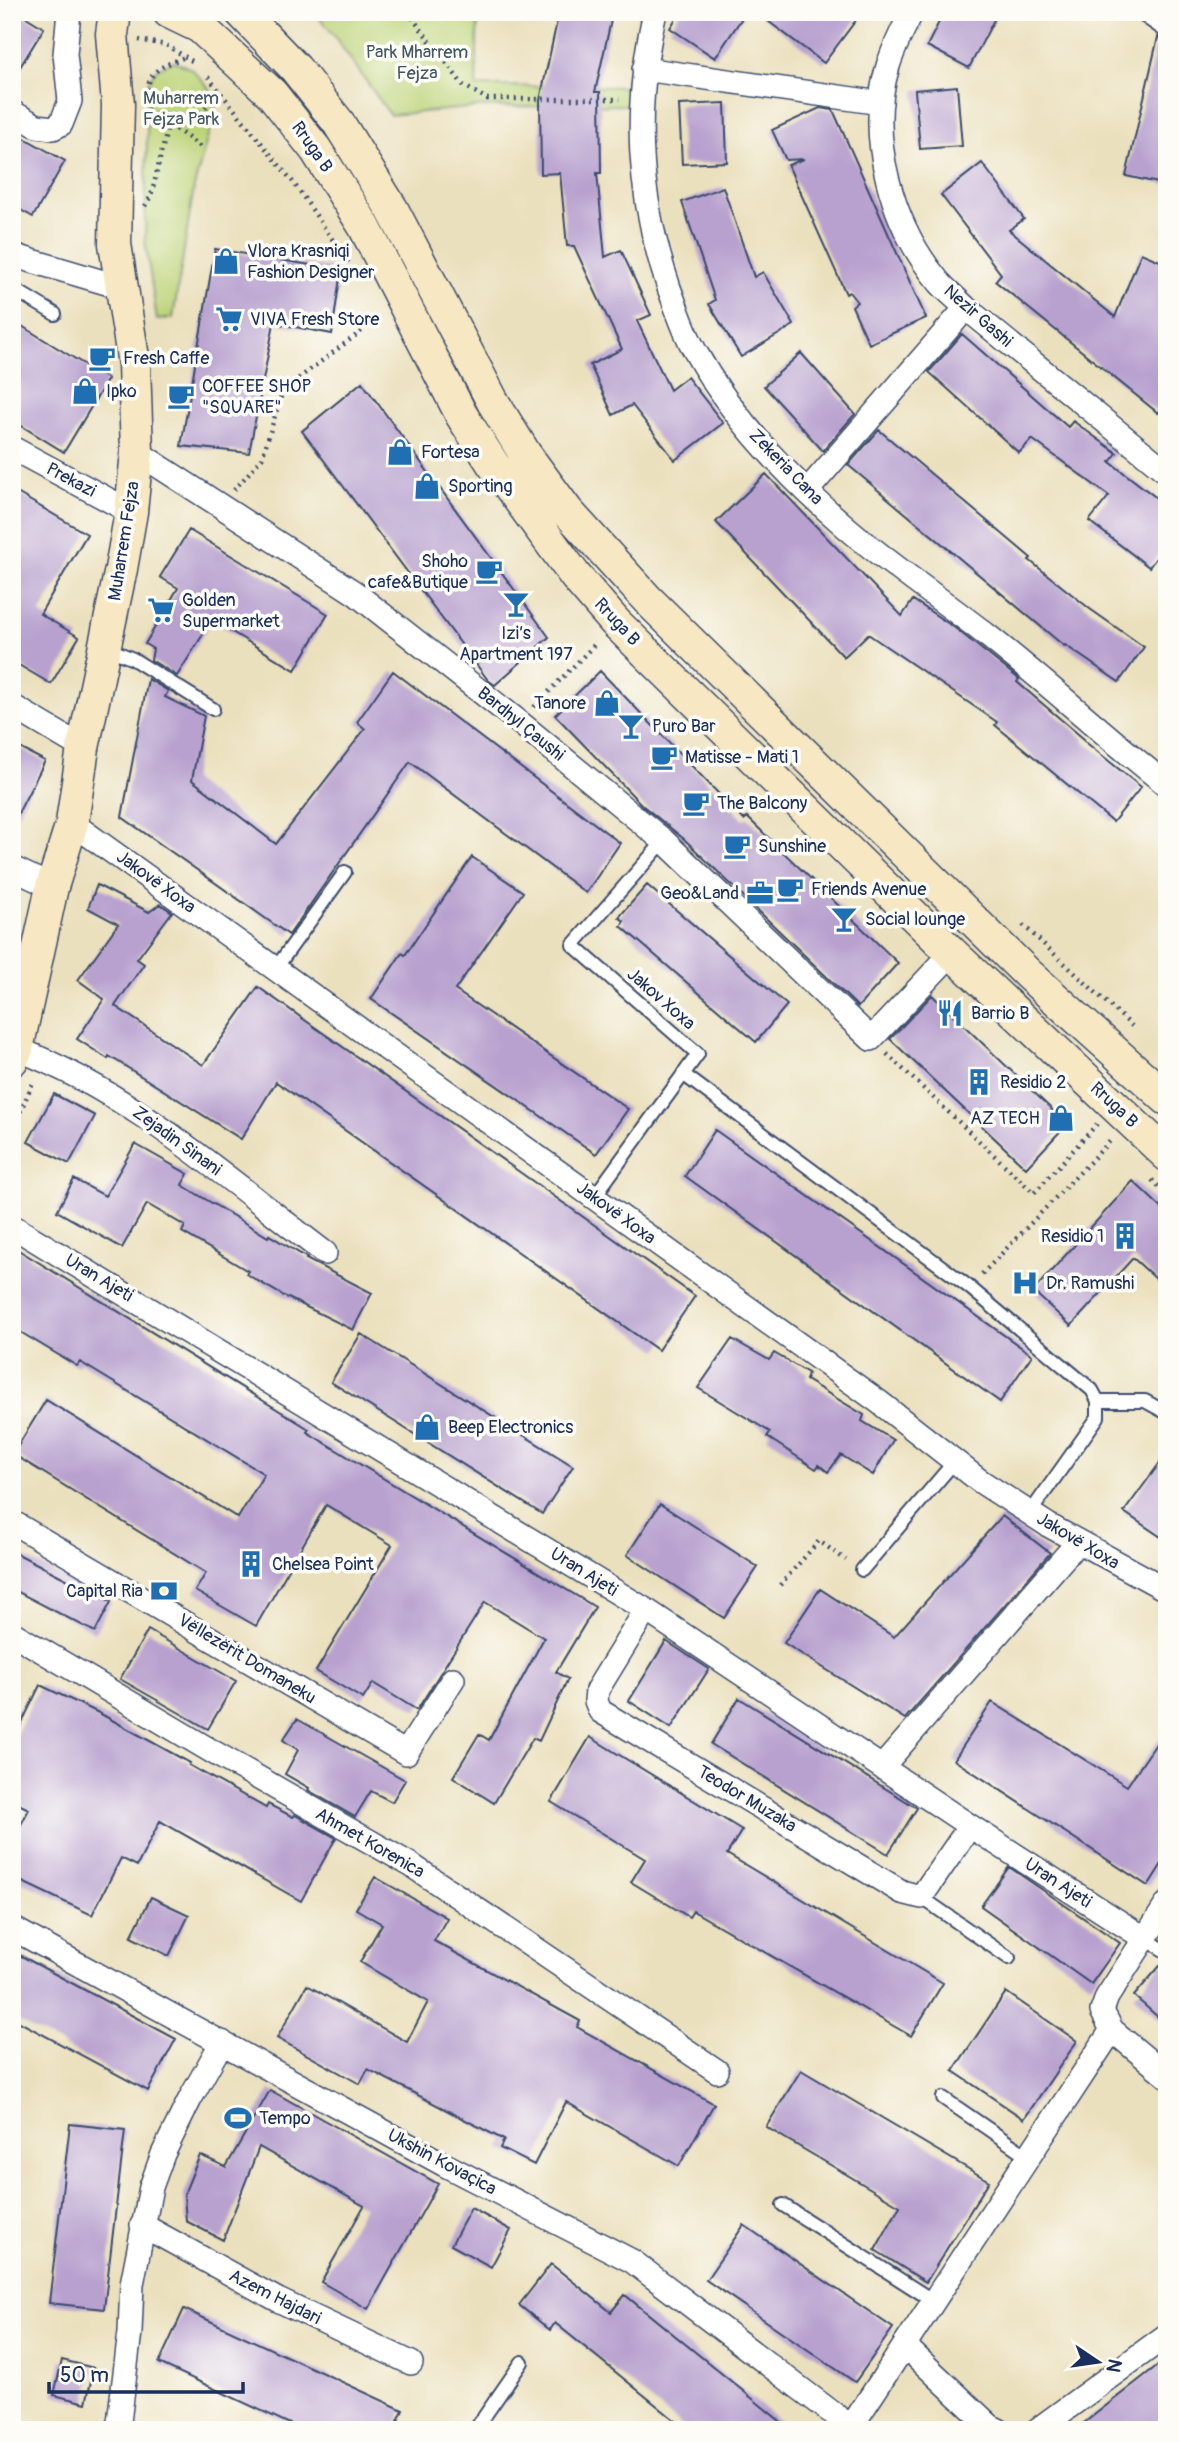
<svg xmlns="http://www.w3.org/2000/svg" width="1179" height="2442" viewBox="0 0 1179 2442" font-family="Pangolin,sans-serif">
	<rect width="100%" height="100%" fill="#fdfcf7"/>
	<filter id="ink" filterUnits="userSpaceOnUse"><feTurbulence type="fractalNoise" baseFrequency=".0143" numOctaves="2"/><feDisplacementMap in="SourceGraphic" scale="14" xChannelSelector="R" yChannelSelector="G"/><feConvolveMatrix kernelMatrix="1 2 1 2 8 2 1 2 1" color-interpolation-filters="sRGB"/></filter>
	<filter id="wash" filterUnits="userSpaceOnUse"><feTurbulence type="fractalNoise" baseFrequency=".00686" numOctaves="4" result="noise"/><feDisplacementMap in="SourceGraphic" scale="28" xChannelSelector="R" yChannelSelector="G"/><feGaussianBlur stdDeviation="1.57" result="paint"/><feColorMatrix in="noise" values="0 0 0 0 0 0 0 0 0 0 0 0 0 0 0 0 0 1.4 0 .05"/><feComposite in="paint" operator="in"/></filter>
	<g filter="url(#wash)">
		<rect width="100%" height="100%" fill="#ebe0bd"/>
		<path fill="#bcd377" stroke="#6c816a" stroke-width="2" d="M314 12H474L478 16 476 86 632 87 631 105 480 107 390 115 330 30Z
			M174 61 192 69 218 99 194 187 173 318 157 320 145 241 148 82 157 69Z"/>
		<g id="blocks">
			<path fill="#b8a1cf" d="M12 12H18L44 28 12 80Z
				M559 12H596L612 16 595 92H600L601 173H597L605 257 621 250 651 315 637 321 670 390 687 377 723 423 675 460 632 405 613 415 590 365 622 349 574 246H567L560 173 541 174 540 100Z
				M680 12H746L715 58 670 28Z
				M756 12H862L824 63Z
				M944 12H998L969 68 927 46Z
				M1158 37 1167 41V185L1126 176Z
				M957 86 962 146 920 149 915 90Z
				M725 103 727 162 682 164 679 105Z
				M820 108 833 110 926 318 869 344 852 306 857 302 849 292 846 294 788 165 804 159 786 160 772 130Z
				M12 131 65 161 33 217 12 205Z
				M982 163 1024 219 1009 230 1115 317 1141 253 1167 264V402L1158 413 995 281 1001 274 941 195Z
				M723 187 754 277 763 272 794 325 741 357 709 304 715 300 682 202Z
				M215 249 341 270 332 334 274 323 249 453 181 446Z
				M12 320 108 379 64 452 12 420Z
				M962 334 1068 427 1073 421 1117 453 1110 462 1167 506V544L1149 567 1089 521 1109 496 1032 439 1019 453 929 372Z
				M801 353 855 414 823 451 764 386Z
				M362 382 549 637 495 685 488 680 302 431Z
				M879 430 1031 558 1029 560 1090 609 1144 647 1119 682 1065 645 1064 646 848 465Z
				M766 474 902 616 913 600 955 628 1019 679 1017 682 1084 739 1083 740 1141 787 1113 822 995 725 997 722 868 634 844 657 716 522Z
				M12 490 87 534 40 614 79 637 51 684 12 661Z
				M189 530 328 614 295 670 212 620 177 676 151 660 153 649 145 644 178 588 160 577Z
				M393 671 620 843 586 893 410 762 289 935 122 817 148 679 168 691 165 697 204 716 192 780 276 844 365 729 357 722Z
				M600 671 744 820 747 817 898 963 858 1007 684 839 642 805 555 715Z
				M12 744 45 761 12 825Z
				M472 857 523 892 455 990 628 1109 596 1154 371 999 402 953 405 955Z
				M97 885 149 912 160 904 172 912 137 959 144 964 115 1006 203 1065 258 987 695 1296 658 1350 276 1082 241 1139 109 1056 108 1059 77 1039 104 999 78 980 118 924 88 908Z
				M647 885 787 1005 756 1042 621 926 624 921 619 917Z
				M932 995 1067 1124 1026 1168 890 1039Z
				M54 1094 95 1116 69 1164 28 1142Z
				M715 1130 1032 1355 1000 1402 685 1176Z
				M135 1144 188 1174 182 1185 268 1237 269 1235 307 1258 306 1259 372 1293 353 1330 284 1296 246 1274 248 1271 182 1232 185 1226 147 1204 122 1248 57 1211 74 1179 105 1196Z
				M1133 1181 1167 1213V1289L1133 1258 1071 1326 1033 1291Z
				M12 1246 309 1429 307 1432 595 1607 556 1672 568 1679 539 1741 533 1738 494 1803 453 1777 479 1734 489 1740 544 1638 485 1602 417 1710 373 1683 363 1699 316 1671 392 1545 326 1505 256 1626 195 1591 206 1573 13 1454 46 1400 238 1518 264 1474 80 1362 77 1366 12 1327Z
				M361 1334 573 1466 542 1514 331 1382Z
				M732 1339 769 1360 774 1353 808 1373 806 1380 864 1415 862 1421 893 1440 873 1475 841 1455 828 1472 819 1465 816 1469 767 1437 770 1432 698 1388Z
				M1167 1453V1541L1124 1512Z
				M660 1504 758 1567 724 1618 627 1555Z
				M1002 1516 1050 1553 905 1719 784 1643 820 1589 894 1637Z
				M12 1551 111 1602 95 1632 12 1589Z
				M148 1630 236 1681 208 1729 120 1679Z
				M666 1641 709 1669 671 1728 629 1701Z
				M40 1685 101 1714 190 1763 189 1765 266 1808 268 1804 293 1817 295 1815 336 1838 301 1901 160 1821 137 1866 121 1858 92 1915 12 1877V1842L29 1809 12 1801V1743Z
				M739 1698 917 1808 888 1854 711 1744Z
				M992 1702 1127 1786 1167 1728V1856L1148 1886 954 1760Z
				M297 1719 405 1780 392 1802 371 1791 355 1817 308 1790 309 1788 285 1774 298 1750 283 1740Z
				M590 1737 742 1830 727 1854 943 1983 911 2036 693 1911 689 1917 631 1882 645 1859 551 1802Z
				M1009 1867 1120 1943 1091 1984 981 1906Z
				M375 1877 447 1918 434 1941 580 2021 577 2027 714 2104 679 2166 566 2102 534 2165 500 2148 504 2140 368 2069 360 2084 277 2038 307 1985 407 2042 428 2002 360 1962 382 1924 356 1909Z
				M151 1897 189 1915 169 1956 131 1937Z
				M12 1951 176 2039 148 2091 12 2018Z
				M1165 1960 1167 1961V2025L1134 1996Z
				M1006 1992 1077 2041 1024 2119 953 2071Z
				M801 2070 989 2181 926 2282 875 2250 900 2206 766 2127Z
				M270 2090 438 2184 368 2309 321 2282 364 2206 259 2147 223 2240 186 2221 184 2194 200 2155 226 2167Z
				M70 2124 125 2130 104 2309 49 2303Z
				M471 2208 511 2230 491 2267 451 2245Z
				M744 2225 893 2328 855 2382 706 2280Z
				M551 2264 611 2312 625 2295 791 2430H687L555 2323 550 2330 519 2305Z
				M184 2309 403 2410 394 2430H288L290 2424 159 2363Z
				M1167 2358V2430H1075Z
				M62 2360 94 2368 86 2403 54 2395Z"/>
		</g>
	</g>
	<g filter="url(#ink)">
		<use href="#blocks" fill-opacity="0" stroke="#3a4a6c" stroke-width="2"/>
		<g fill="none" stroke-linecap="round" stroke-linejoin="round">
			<defs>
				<path id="lane" d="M1138 12 1167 32
					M12 288 55 314
					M105 647 133 659 213 709
					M276 968 345 872
					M683 1074 969 1287 1092 1390 1098 1401V1417L1030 1513
					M594 1197 698 1054 573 945 664 841
					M1098 1401H1145L1167 1413
					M862 1570 955 1461
					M921 1897 1009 1958
					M1144 1938 1167 1952
					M943 2098 1029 2157
					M783 2205 935 2302
					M475 2430 522 2362"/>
				<path id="street" d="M655 12C633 109 637 194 669 288 677 309 684 332 695 351 732 418 788 477 846 527 891 566 941 599 988 636 1049 684 1106 737 1167 785
					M912 12C903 29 894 47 888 66 866 137 892 226 939 282 947 291 957 299 966 308L1167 472
					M644 69 881 103
					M12 112 37 126 53 128 61 124 70 101 65 54 69 12
					M12 255 120 287
					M12 448 131 512
					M137 452 355 593 519 722 664 841 871 1039 952 953
					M807 491 966 308
					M12 706 83 748
					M72 823 879 1402 980 1481 1048 1525 1167 1590
					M12 868 52 887
					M17 1049C132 1093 227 1179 325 1253
					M12 1226 646 1610 970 1826 1144 1938
					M12 1522 406 1753 453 1679
					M646 1610 597 1690 596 1701 600 1711 902 1892 921 1897 970 1826
					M12 1633 213 1752 411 1865 717 2071
					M882 1767 1078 1542
					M1167 1904 1107 1997 1102 2011 1112 2030 1167 2076
					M12 1928 445 2165 632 2261 851 2427 1112 2030
					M142 2225 278 2300 411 2363
					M905 2346 990 2426 998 2430
					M118 2430 130 2332 132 2284 151 2187 163 2154 190 2099 222 2042
					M1037 2430 1167 2335"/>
				<path id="secondary" d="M169 12 200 27 272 94 316 150 364 226 462 416 493 464 576 577 615 622 952 953 1167 1155
					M241 12 296 69 338 122 392 209 493 402 525 454 567 511 648 600 1028 974 1167 1099
					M12 1060 17 1049 52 887 72 823 83 748 121 569 131 512 137 452 134 364 115 244 118 104 112 34 115 12"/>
			</defs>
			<use href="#lane" stroke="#3a4a6c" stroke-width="16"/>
			<use href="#street" stroke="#3a4a6c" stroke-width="26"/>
			<use href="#secondary" stroke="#3a4a6c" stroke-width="35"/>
			<path stroke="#3a4a6c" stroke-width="4.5" stroke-dasharray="2 5" stroke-linecap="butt" d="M408 12 463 85 487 99H620
				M139 40 166 45 192 61
				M208 77 293 182 350 265
				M148 90C148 69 168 64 185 57
				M147 109C166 124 185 134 203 149
				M145 206 151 196 168 126 197 116 221 93
				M234 490 262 458 283 390 379 318
				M534 707 596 643
				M1023 925 1132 1026
				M887 1054 1034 1193 1097 1124
				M12 1131 34 1080
				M1152 1180 1167 1194
				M982 1274 1112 1139
				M780 1585 819 1541 846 1560"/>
			<use href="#lane" stroke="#fff" stroke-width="12"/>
			<use href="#street" stroke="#fff" stroke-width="23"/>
			<use href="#secondary" stroke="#f7e8c3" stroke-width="32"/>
		</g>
	</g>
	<defs>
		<symbol id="shop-bare" viewBox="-9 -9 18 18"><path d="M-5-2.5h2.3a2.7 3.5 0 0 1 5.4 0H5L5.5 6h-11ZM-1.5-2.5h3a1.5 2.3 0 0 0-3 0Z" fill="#1f6fb2" stroke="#fdfcf7" stroke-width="2.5" paint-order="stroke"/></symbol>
		<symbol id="supermarket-bare" viewBox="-9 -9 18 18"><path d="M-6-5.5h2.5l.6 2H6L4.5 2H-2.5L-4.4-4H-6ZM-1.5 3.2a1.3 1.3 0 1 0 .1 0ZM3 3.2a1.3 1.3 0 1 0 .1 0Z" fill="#1f6fb2" stroke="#fdfcf7" stroke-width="2.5" paint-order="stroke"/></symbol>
		<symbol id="cafe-bare" viewBox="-9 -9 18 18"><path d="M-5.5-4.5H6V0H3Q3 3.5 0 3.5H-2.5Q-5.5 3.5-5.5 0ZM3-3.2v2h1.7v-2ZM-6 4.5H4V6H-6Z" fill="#1f6fb2" stroke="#fdfcf7" stroke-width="2.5" paint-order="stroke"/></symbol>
		<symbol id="bar-bare" viewBox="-9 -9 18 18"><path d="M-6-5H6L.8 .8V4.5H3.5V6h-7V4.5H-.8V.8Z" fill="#1f6fb2" stroke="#fdfcf7" stroke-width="2.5" paint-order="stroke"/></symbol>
		<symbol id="office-bare" viewBox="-9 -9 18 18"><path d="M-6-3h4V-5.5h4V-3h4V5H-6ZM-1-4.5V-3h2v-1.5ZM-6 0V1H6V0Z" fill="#1f6fb2" stroke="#fdfcf7" stroke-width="2.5" paint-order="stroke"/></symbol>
		<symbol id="restaurant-bare" viewBox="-9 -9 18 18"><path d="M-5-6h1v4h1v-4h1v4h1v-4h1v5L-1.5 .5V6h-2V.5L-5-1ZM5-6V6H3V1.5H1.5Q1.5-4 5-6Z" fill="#1f6fb2" stroke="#fdfcf7" stroke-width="2.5" paint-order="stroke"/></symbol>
		<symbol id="building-bare" viewBox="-9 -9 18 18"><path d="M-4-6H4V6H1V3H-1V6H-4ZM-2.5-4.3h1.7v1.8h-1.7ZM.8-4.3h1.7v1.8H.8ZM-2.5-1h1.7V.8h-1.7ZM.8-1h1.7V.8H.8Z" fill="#1f6fb2" stroke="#fdfcf7" stroke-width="2.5" paint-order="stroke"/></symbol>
		<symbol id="hospital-bare" viewBox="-9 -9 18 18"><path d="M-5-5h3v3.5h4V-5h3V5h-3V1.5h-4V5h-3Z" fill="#1f6fb2" stroke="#fdfcf7" stroke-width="2.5" paint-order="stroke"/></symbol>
		<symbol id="bank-bare" viewBox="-9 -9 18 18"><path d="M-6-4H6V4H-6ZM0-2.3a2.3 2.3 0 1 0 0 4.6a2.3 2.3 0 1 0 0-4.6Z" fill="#1f6fb2" stroke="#fdfcf7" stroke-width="2.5" paint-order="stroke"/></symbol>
		<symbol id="stadium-bare" viewBox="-9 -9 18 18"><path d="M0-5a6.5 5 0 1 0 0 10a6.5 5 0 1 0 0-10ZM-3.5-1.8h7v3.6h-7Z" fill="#1f6fb2" stroke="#fdfcf7" stroke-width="2.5" paint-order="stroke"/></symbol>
	</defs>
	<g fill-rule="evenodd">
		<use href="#shop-bare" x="207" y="242" width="38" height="38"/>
		<use href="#supermarket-bare" x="210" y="300" width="38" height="38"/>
		<use href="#cafe-bare" x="83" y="339" width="38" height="38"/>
		<use href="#shop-bare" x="66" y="372" width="38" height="38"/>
		<use href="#cafe-bare" x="162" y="377" width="38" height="38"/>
		<use href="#shop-bare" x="381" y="433" width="38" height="38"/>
		<use href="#shop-bare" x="408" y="467" width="38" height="38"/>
		<use href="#cafe-bare" x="470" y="552" width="38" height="38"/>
		<use href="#bar-bare" x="497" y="585" width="38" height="38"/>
		<use href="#supermarket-bare" x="142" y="591" width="38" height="38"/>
		<use href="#shop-bare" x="588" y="684" width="38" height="38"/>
		<use href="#bar-bare" x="612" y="707" width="38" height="38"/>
		<use href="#cafe-bare" x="645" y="738" width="38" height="38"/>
		<use href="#cafe-bare" x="677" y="784" width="38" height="38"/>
		<use href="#cafe-bare" x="718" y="827" width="38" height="38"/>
		<use href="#cafe-bare" x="771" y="870" width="38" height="38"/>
		<use href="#office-bare" x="741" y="874" width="38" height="38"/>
		<use href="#bar-bare" x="825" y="900" width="38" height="38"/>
		<use href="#restaurant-bare" x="931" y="994" width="38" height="38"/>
		<use href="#building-bare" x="960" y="1063" width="38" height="38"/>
		<use href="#shop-bare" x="1042" y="1099" width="38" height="38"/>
		<use href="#building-bare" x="1106" y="1217" width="38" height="38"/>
		<use href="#hospital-bare" x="1006" y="1264" width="38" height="38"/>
		<use href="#shop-bare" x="408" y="1408" width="38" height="38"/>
		<use href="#building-bare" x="232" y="1545" width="38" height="38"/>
		<use href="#bank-bare" x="145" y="1572" width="38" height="38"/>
		<use href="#stadium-bare" x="219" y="2099" width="38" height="38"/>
	</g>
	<g text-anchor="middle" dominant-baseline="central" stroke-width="7" stroke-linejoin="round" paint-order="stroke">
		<g font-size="18" fill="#435864" stroke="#fdfcf7">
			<text x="417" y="52">Park Mharrem<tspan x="417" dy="21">Fejza</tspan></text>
			<text x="181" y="98">Muharrem<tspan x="181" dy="21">Fejza Park</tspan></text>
		</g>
		<g font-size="18" fill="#1b2f5e" stroke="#fdfcf7">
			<text transform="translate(312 147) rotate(55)">Rruga B</text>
			<text transform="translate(978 316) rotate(41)">Nezir Gashi</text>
			<text transform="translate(786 467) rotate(46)">Zekeria Cana</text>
			<text transform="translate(71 480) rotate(28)">Prekazi</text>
			<text transform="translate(124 541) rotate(-81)">Muharrem Fejza</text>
			<text transform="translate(617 622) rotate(47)">Rruga B</text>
			<text transform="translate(521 724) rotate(39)">Bardhyl Çaushi</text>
			<text transform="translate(156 882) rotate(36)">Jakovë Xoxa</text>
			<text transform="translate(661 999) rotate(41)">Jakov Xoxa</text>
			<text transform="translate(1114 1105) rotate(43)">Rruga B</text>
			<text transform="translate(177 1141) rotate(36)">Zejadin Sinani</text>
			<text transform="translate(616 1213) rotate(36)">Jakovë Xoxa</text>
			<text transform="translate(99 1278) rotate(31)">Uran Ajeti</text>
			<text transform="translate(1078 1541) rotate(31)">Jakovë Xoxa</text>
			<text transform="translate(584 1572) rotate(32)">Uran Ajeti</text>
			<text transform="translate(247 1659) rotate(31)">Vëllezërit Domaneku</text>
			<text transform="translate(747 1799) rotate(31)">Teodor Muzaka</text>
			<text transform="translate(370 1843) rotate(30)">Ahmet Korenica</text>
			<text transform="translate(1058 1883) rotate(33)">Uran Ajeti</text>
			<text transform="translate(442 2162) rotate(28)">Ukshin Kovaçica</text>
			<text transform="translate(275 2297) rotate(27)">Azem Hajdari</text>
		</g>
		<g font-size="18" fill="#1b2f5e" stroke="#fdfcf7" text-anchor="start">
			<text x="247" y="251">Vlora Krasniqi<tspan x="247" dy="21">Fashion Designer</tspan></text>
			<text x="250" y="319">VIVA Fresh Store</text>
			<text x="123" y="358">Fresh Caffe</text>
			<text x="202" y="386">COFFEE SHOP<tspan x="202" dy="21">"SQUARE"</tspan></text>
			<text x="106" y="391">Ipko</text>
			<text x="421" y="452">Fortesa</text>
			<text x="448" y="486">Sporting</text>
			<text x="468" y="561" text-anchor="end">Shoho<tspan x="468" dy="21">cafe&amp;Butique</tspan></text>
			<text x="182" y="600">Golden<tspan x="182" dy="21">Supermarket</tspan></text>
			<text x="516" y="633" text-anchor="middle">Izi’s<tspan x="516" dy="21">Apartment 197</tspan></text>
			<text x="586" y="703" text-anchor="end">Tanore</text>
			<text x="652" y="726">Puro Bar</text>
			<text x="685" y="757">Matisse - Mati 1</text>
			<text x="717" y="803">The Balcony</text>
			<text x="758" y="846">Sunshine</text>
			<text x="811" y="889">Friends Avenue</text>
			<text x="739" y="893" text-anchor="end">Geo&amp;Land</text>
			<text x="865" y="919">Social lounge</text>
			<text x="971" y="1013">Barrio B</text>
			<text x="1000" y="1082">Residio 2</text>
			<text x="1040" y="1118" text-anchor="end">AZ TECH</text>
			<text x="1104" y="1236" text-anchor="end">Residio 1</text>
			<text x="1046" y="1283">Dr. Ramushi</text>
			<text x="448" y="1427">Beep Electronics</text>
			<text x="272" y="1564">Chelsea Point</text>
			<text x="143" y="1591" text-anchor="end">Capital Ria</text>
			<text x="259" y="2118">Tempo</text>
		</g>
	</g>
	<rect width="1179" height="2442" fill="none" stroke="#fdfcf7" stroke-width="42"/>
	<g transform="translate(1098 2362) rotate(103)" stroke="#fdfcf7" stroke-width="5" paint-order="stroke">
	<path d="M0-5L12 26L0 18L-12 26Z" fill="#1b2f5e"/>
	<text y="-10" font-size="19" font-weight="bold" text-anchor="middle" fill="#1b2f5e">N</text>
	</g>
	<path d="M49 2382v10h194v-10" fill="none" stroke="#1b2f5e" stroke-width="3.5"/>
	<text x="60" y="2382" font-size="21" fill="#1b2f5e" stroke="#fdfcf7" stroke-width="5" paint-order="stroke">50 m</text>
</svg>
